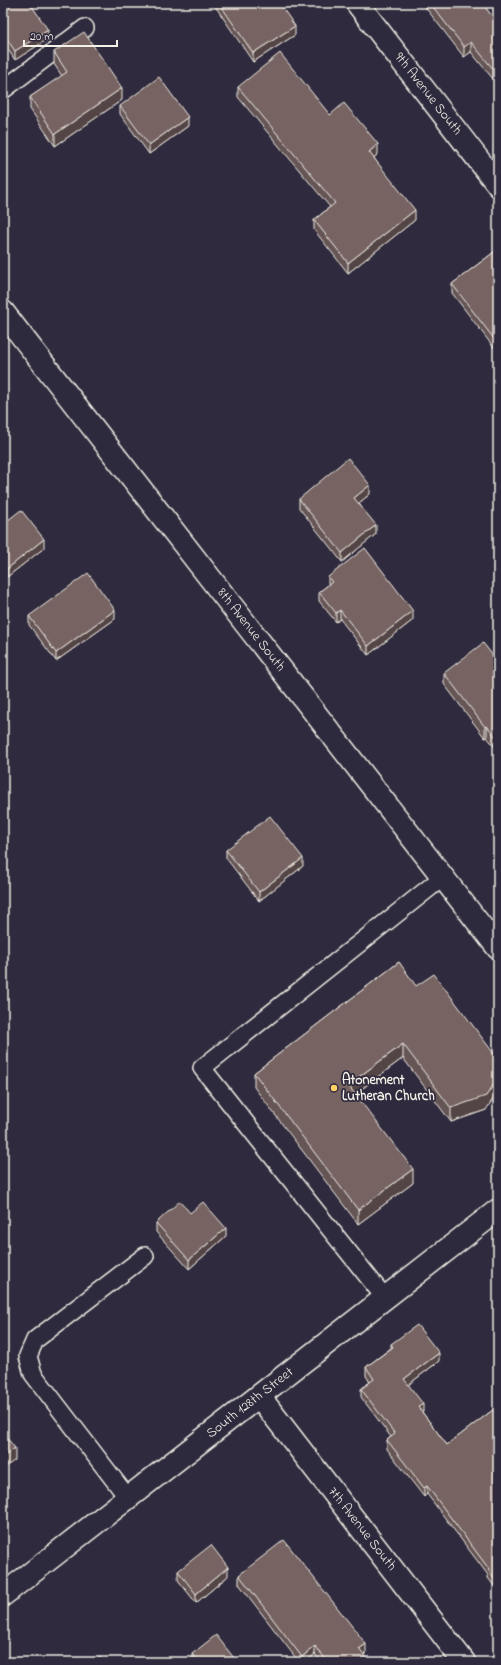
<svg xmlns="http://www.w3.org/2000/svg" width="501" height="1665" viewBox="0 0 501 1665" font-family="'Indie Flower',sans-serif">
	<rect width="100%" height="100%" fill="#2f2a3d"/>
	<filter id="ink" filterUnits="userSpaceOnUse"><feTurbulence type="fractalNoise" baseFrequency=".025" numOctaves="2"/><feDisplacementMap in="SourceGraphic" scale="8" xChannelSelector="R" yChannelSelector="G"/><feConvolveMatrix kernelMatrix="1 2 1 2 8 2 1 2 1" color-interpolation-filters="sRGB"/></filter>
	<g filter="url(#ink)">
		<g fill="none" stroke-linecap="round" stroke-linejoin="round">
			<defs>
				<path id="lane" d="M3 90 85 28
					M385 1298 202 1068 443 877
					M128 1498 33 1374 28 1356 35 1340 145 1256"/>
				<path id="street" d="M357 3 498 185
					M259 1396 464 1662"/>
				<path id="secondary" d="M3 312 498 948
					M3 1595 498 1210"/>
			</defs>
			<use href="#lane" stroke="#f4f1e8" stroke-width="20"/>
			<use href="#street" stroke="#f4f1e8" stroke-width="25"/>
			<use href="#secondary" stroke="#f4f1e8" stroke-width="25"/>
			<use href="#lane" stroke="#2f2a3d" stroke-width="17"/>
			<use href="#street" stroke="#2f2a3d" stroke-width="22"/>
			<use href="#secondary" stroke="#2f2a3d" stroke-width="22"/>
		</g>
		<path fill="#655554" stroke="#f4f1e8" d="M3 3 48 39 15 60 7 48 3 50Z
			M213 3H279L295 35 253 62Z
			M422 3H482L498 24V85L471 52 464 57Z
			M54 52 122 100 55 146 30 109V97L62 76 54 64Z
			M238 87 330 115 378 154 374 158 415 220 348 273 314 230V220L330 207 238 97Z
			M120 106 188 126 149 154 120 114Z
			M498 249V353L452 293V284Z
			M498 359V376L494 371V362Z
			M370 494 359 503 376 534 342 562 299 508V499Z
			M3 524 44 548 7 577 3 573Z
			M328 577 413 620 368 655 340 619 336 622 319 601V592L328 585Z
			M29 616 115 619 56 661 29 625Z
			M498 662V751L487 737 485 738 444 684V673Z
			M226 850 303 866 259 901 226 858Z
			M399 962 486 1110 451 1122 403 1058 355 1094 413 1183 358 1224 254 1087V1073Z
			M190 1213 226 1236 189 1269 156 1232V1223Z
			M391 1344 439 1361 408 1385 423 1412H422L447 1445 498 1406V1591L488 1578V1575L427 1494 424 1497 387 1449V1440L391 1437 361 1397V1389L370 1382 366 1376V1367L391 1348Z
			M178 1571 228 1576 196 1603 178 1580Z
			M239 1575 366 1653 363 1655 369 1662H321L315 1654 306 1662H299L239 1584Z
			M192 1654 234 1662H194L192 1659Z"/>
		<path fill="#534545" stroke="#f4f1e8" d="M295 26V35L253 62V53Z
			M48 30V39L15 60V51Z
			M7 39V48L3 50V41Z
			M471 42V52L464 57V47Z
			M122 88V100L55 146V134Z
			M188 117V126L149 154V145Z
			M378 144V154L369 162V152Z
			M415 210V220L348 273V263Z
			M370 485V494L354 507V498Z
			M376 525V534L342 562V553Z
			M44 539V548L7 577V569Z
			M115 610V619L56 661V653Z
			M340 610V619L336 622V613Z
			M413 611V620L368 655V646Z
			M487 726V737L485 738V727Z
			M303 858V866L259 901V892Z
			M403 1044V1058L348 1099V1085Z
			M498 1078V1091L486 1110 451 1122V1108Z
			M413 1169V1183L358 1224V1210Z
			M226 1228V1236L189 1269V1260Z
			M439 1353V1361L404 1388V1379Z
			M423 1404V1412L418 1416V1407Z
			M15 1448V1460L3 1469V1457Z
			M427 1486V1494L424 1497V1488Z
			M228 1567V1576L196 1603V1594Z
			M366 1644V1653L359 1658V1649Z
			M315 1646V1654L306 1662H302V1657Z
			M234 1658V1662H229Z"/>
		<path fill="#766362" stroke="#f4f1e8" d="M3 3H30L48 30 15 51 7 39 3 41Z
			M219 3H279L295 26 253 53Z
			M430 3H482L498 24V75L471 42 464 47Z
			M84 32 122 88 55 134 30 97 67 72 54 52Z
			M280 53 330 115 344 103 378 144 369 152 415 210 348 263 314 220 335 203 238 87Z
			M159 77 188 117 149 145 120 106Z
			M498 249V344L452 284Z
			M498 359V367L494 362Z
			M348 458 370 485 354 498 376 525 342 553 299 499Z
			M21 510 44 539 7 569 3 564V524Z
			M365 548 413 611 368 646 340 610 336 613 319 592 332 582 328 577Z
			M88 573 115 610 56 653 29 616Z
			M483 643 498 662V740L487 726 485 727 444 673Z
			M270 816 303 858 259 892 226 850Z
			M399 962 416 986 434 974 498 1059V1078L486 1096 451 1108 403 1044 348 1085 413 1169 358 1210 254 1073Z
			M180 1201 190 1213 203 1202 226 1228 189 1260 156 1223Z
			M417 1325 439 1353 404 1379 423 1404 418 1407 447 1445 498 1406V1583L488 1569H489L427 1486 424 1488 387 1440 395 1434 361 1389 374 1379 366 1367 393 1347 391 1344Z
			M3 1433 15 1448 3 1457Z
			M284 1540 366 1644 359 1649 369 1662H328L315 1646 302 1657 239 1575Z
			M211 1545 228 1567 196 1594 178 1571Z
			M216 1635 234 1658 229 1662H198L192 1654Z
			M100 1657 103 1662H94Z"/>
	</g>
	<circle fill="#ffd166" stroke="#2f2a3d" stroke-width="1.5" cx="334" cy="1088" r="4"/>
	<g text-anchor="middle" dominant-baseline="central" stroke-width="3.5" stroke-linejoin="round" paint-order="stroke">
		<g font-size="14" fill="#f4f1e8" stroke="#2f2a3d">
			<text transform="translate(428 94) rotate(52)">9th Avenue South</text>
			<text transform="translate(251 630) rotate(52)">8th Avenue South</text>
			<text transform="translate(250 1403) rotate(-38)">South 128th Street</text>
			<text transform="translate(362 1529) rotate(52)">7th Avenue South</text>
		</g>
		<g font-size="14" font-weight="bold" fill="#f4f1e8" stroke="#2f2a3d" text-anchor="start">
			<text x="342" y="1080">Atonement<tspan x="342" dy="16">Lutheran Church</tspan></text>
		</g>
	</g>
	<rect width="501" height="1665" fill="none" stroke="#2f2a3d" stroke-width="16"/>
	<rect x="8" y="8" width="485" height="1649" fill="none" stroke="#f4f1e8" stroke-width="1.5" filter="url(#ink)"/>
	<path d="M24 40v6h93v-6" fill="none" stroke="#f4f1e8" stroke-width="2"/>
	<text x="30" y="40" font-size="12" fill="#f4f1e8" stroke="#2f2a3d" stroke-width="3" paint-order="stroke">20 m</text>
</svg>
